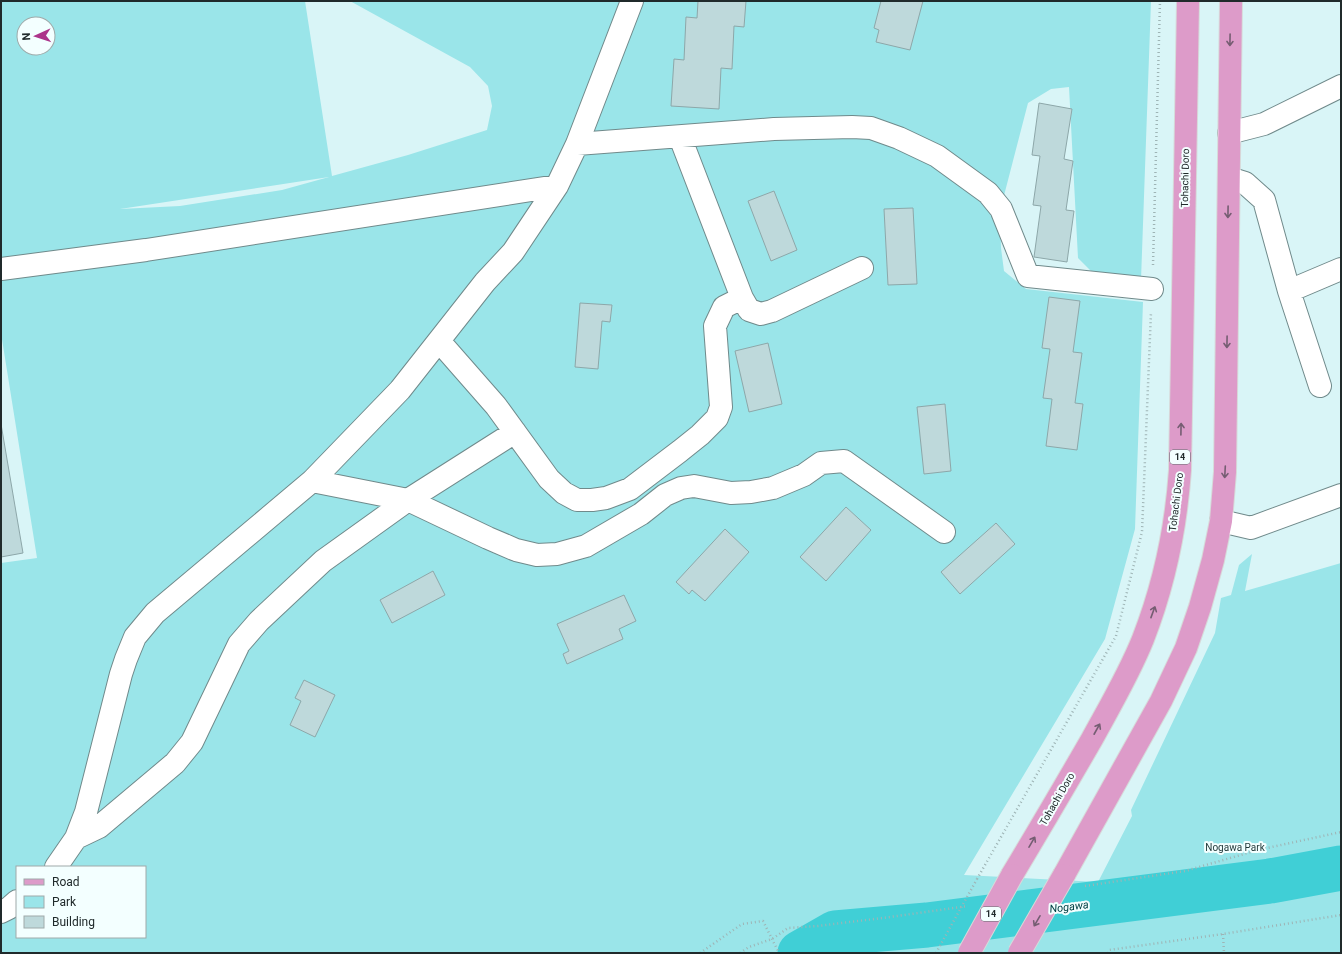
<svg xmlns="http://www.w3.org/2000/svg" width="1342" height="954" viewBox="0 0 1342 954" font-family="Roboto,sans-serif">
	<rect width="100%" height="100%" fill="#d9f5f7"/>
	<path fill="#9ae5e9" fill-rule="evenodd" d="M1 1H305L332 176 408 155 487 130 492 106 488 86 470 67 350 1H1151L1141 280 1091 271 1078 258 1069 87 1051 89 1028 103 1000 211 1001 248 1004 271 1026 289 1143 302 1135 529 1105 639 964 875 1098 882 1132 816 1131 810 1215 633 1221 598 1231 595 1239 565 1252 554 1245 591 1341 563V953H1V563L37 558 1 333ZM24 24H48V48H24ZM329 177 282 190 180 206 120 209ZM17 867H145V937H17Z"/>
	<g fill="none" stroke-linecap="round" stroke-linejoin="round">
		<path stroke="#40cfd6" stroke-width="45" d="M800 953 835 933 927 925 1270 881 1341 868"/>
	</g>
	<path fill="#bed9db" stroke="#8da7a9" d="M698 1H746L744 27 734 26 732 69 721 68 719 109 671 106 674 59 684 60 686 17 697 18Z
		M881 1H923L910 50 876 42 879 30 874 28Z
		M1039 103 1072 109 1064 159 1073 161 1066 210 1074 211 1067 262 1034 257 1041 206 1033 205 1040 156 1032 155Z
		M774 191 797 250 771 261 748 201Z
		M913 208 917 284 888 285 884 209Z
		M1049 297 1080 301 1073 352 1082 353 1075 403 1083 404 1077 450 1046 446 1052 399 1043 398 1050 349 1042 348Z
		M580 303 612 305 610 322 602 321 598 369 575 367Z
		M768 343 782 404 749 412 735 351Z
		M945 404 951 471 924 474 917 407Z
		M1 424 23 553 1 557Z
		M846 507 871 530 826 581 800 557Z
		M996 523 1015 544 960 594 941 572Z
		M725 529 749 552 705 601 692 590 689 594 676 582Z
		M433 571 445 595 392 623 380 600Z
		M624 595 636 621 619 629 623 639 567 664 563 654 569 651 557 624Z
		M304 680 335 695 315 737 290 725 301 701 295 698Z"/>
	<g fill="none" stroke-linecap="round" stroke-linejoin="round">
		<defs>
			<path id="minor" d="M1229 133 1264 124 1341 86
				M680 137 742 298 749 310 761 314 772 311 862 268
				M577 144 774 129 852 127 871 128 899 138 937 156 988 193 1001 209 1028 276 1152 289
				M1229 178 1245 183 1264 200 1289 291 1320 386
				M1 269 146 250 557 186
				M1289 291 1341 269
				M439 341 496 406 549 479 564 493 577 500H592L606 498 630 489 680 451 700 435 717 418 721 407 715 326 724 307 742 298
				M312 481 408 500 488 538 516 550 537 555 557 554 586 546 641 514 665 495 681 488 694 486 731 493 751 492 773 488 804 475 821 463 844 461 944 532
				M1221 521 1251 528 1341 495
				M76 838 99 827 175 763 192 742 239 644 259 621 323 561 408 500 515 432
				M56 867 76 838 86 812 121 674 126 659 135 637 155 613 312 481 400 390 485 282 513 252 557 186 577 144 632 1
				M1 912 9 908 17 901"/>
			<path id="major" d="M1012 875C1039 830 1066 784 1092 739 1110 706 1129 674 1143 639 1164 585 1176 528 1180 470L1188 1
				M1064 875 1161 701 1186 648 1200 607 1213 560 1221 521 1225 472 1231 1"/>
		</defs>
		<use href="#minor" stroke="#708a8b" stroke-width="24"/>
		<use href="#major" stroke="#d7d9d9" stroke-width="24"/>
		<path stroke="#9eb4b5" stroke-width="2.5" stroke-dasharray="1 3" stroke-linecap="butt" d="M1153 265 1160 1
			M977 879 1116 636 1142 532 1151 312
			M1085 886 1185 871 1258 850 1341 832
			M1223 934 1224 953
			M700 953 742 924 763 921 779 953
			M740 953 749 947 772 939 788 928 818 926 890 917 968 906
			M1108 953 1109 950 1223 934 1341 915"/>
		<use href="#minor" stroke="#fff" stroke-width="22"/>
		<use href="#major" stroke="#dd9bc9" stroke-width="22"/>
		<defs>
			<path id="major-bridge" d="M969 953 1012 875
				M1019 953 1064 875"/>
		</defs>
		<use href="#major-bridge" stroke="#d7d9d9" stroke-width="24" stroke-linecap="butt"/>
		<path stroke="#9eb4b5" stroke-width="2.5" stroke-dasharray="1 3" stroke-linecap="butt" d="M936 953 977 879"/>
		<use href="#major-bridge" stroke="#dd9bc9" stroke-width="22"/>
	</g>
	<defs><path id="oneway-shaft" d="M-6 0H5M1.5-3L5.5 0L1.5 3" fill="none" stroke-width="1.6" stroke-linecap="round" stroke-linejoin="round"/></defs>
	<g stroke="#755d72">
		<use href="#oneway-shaft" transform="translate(1230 40) rotate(91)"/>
		<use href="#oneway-shaft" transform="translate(1228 212) rotate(91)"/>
		<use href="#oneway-shaft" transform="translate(1227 342) rotate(91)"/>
		<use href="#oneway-shaft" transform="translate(1181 429) rotate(-89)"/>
		<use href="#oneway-shaft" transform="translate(1225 472) rotate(93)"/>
		<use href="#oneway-shaft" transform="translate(1153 612) rotate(-70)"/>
		<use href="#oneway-shaft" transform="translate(1097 729) rotate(-61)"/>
		<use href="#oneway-shaft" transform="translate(1032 842) rotate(-60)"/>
		<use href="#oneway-shaft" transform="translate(1037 921) rotate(120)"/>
	</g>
	<g text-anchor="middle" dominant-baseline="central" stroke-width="4" stroke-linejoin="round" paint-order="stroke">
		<g fill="#f3ffff" stroke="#5f6a6b" stroke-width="1">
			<rect x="1170" y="450" width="20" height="14" rx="3"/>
			<rect x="981" y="907" width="20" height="14" rx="3"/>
		</g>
		<g font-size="9" font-weight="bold" fill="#202a2b">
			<text x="1180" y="457">14</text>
			<text x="991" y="914">14</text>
		</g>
		<g font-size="10" fill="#202a2b" stroke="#f3ffff">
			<text transform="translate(1185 178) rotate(-89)">Tohachi Doro</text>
			<text transform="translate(1176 502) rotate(-83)">Tohachi Doro</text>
			<text transform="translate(1057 799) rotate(-60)">Tohachi Doro</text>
		</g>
		<g font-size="10" fill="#1e3536" stroke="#f3ffff">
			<text x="1235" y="847">Nogawa Park</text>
		</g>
		<g font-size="11" font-style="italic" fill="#004144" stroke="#f3ffff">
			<text transform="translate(1069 907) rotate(-7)">Nogawa</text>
		</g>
	</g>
	<rect width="1342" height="954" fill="none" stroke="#202a2b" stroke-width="4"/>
	<rect x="16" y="866" width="130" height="72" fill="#f3ffff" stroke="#9faaaa"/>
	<rect x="24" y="879" width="20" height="6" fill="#dd9bc9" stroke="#9faaaa"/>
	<text x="52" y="886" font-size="12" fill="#202a2b">Road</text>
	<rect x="24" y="896" width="20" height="12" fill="#9ae5e9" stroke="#9faaaa"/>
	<text x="52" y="906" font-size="12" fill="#202a2b">Park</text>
	<rect x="24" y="916" width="20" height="12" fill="#bed9db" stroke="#9faaaa"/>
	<text x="52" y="926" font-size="12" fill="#202a2b">Building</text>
	<g transform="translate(36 36) rotate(267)"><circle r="19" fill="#f3ffff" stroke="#9faaaa"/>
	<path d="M0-3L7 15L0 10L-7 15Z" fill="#ac358b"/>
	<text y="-6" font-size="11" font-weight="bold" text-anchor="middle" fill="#202a2b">N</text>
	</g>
</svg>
